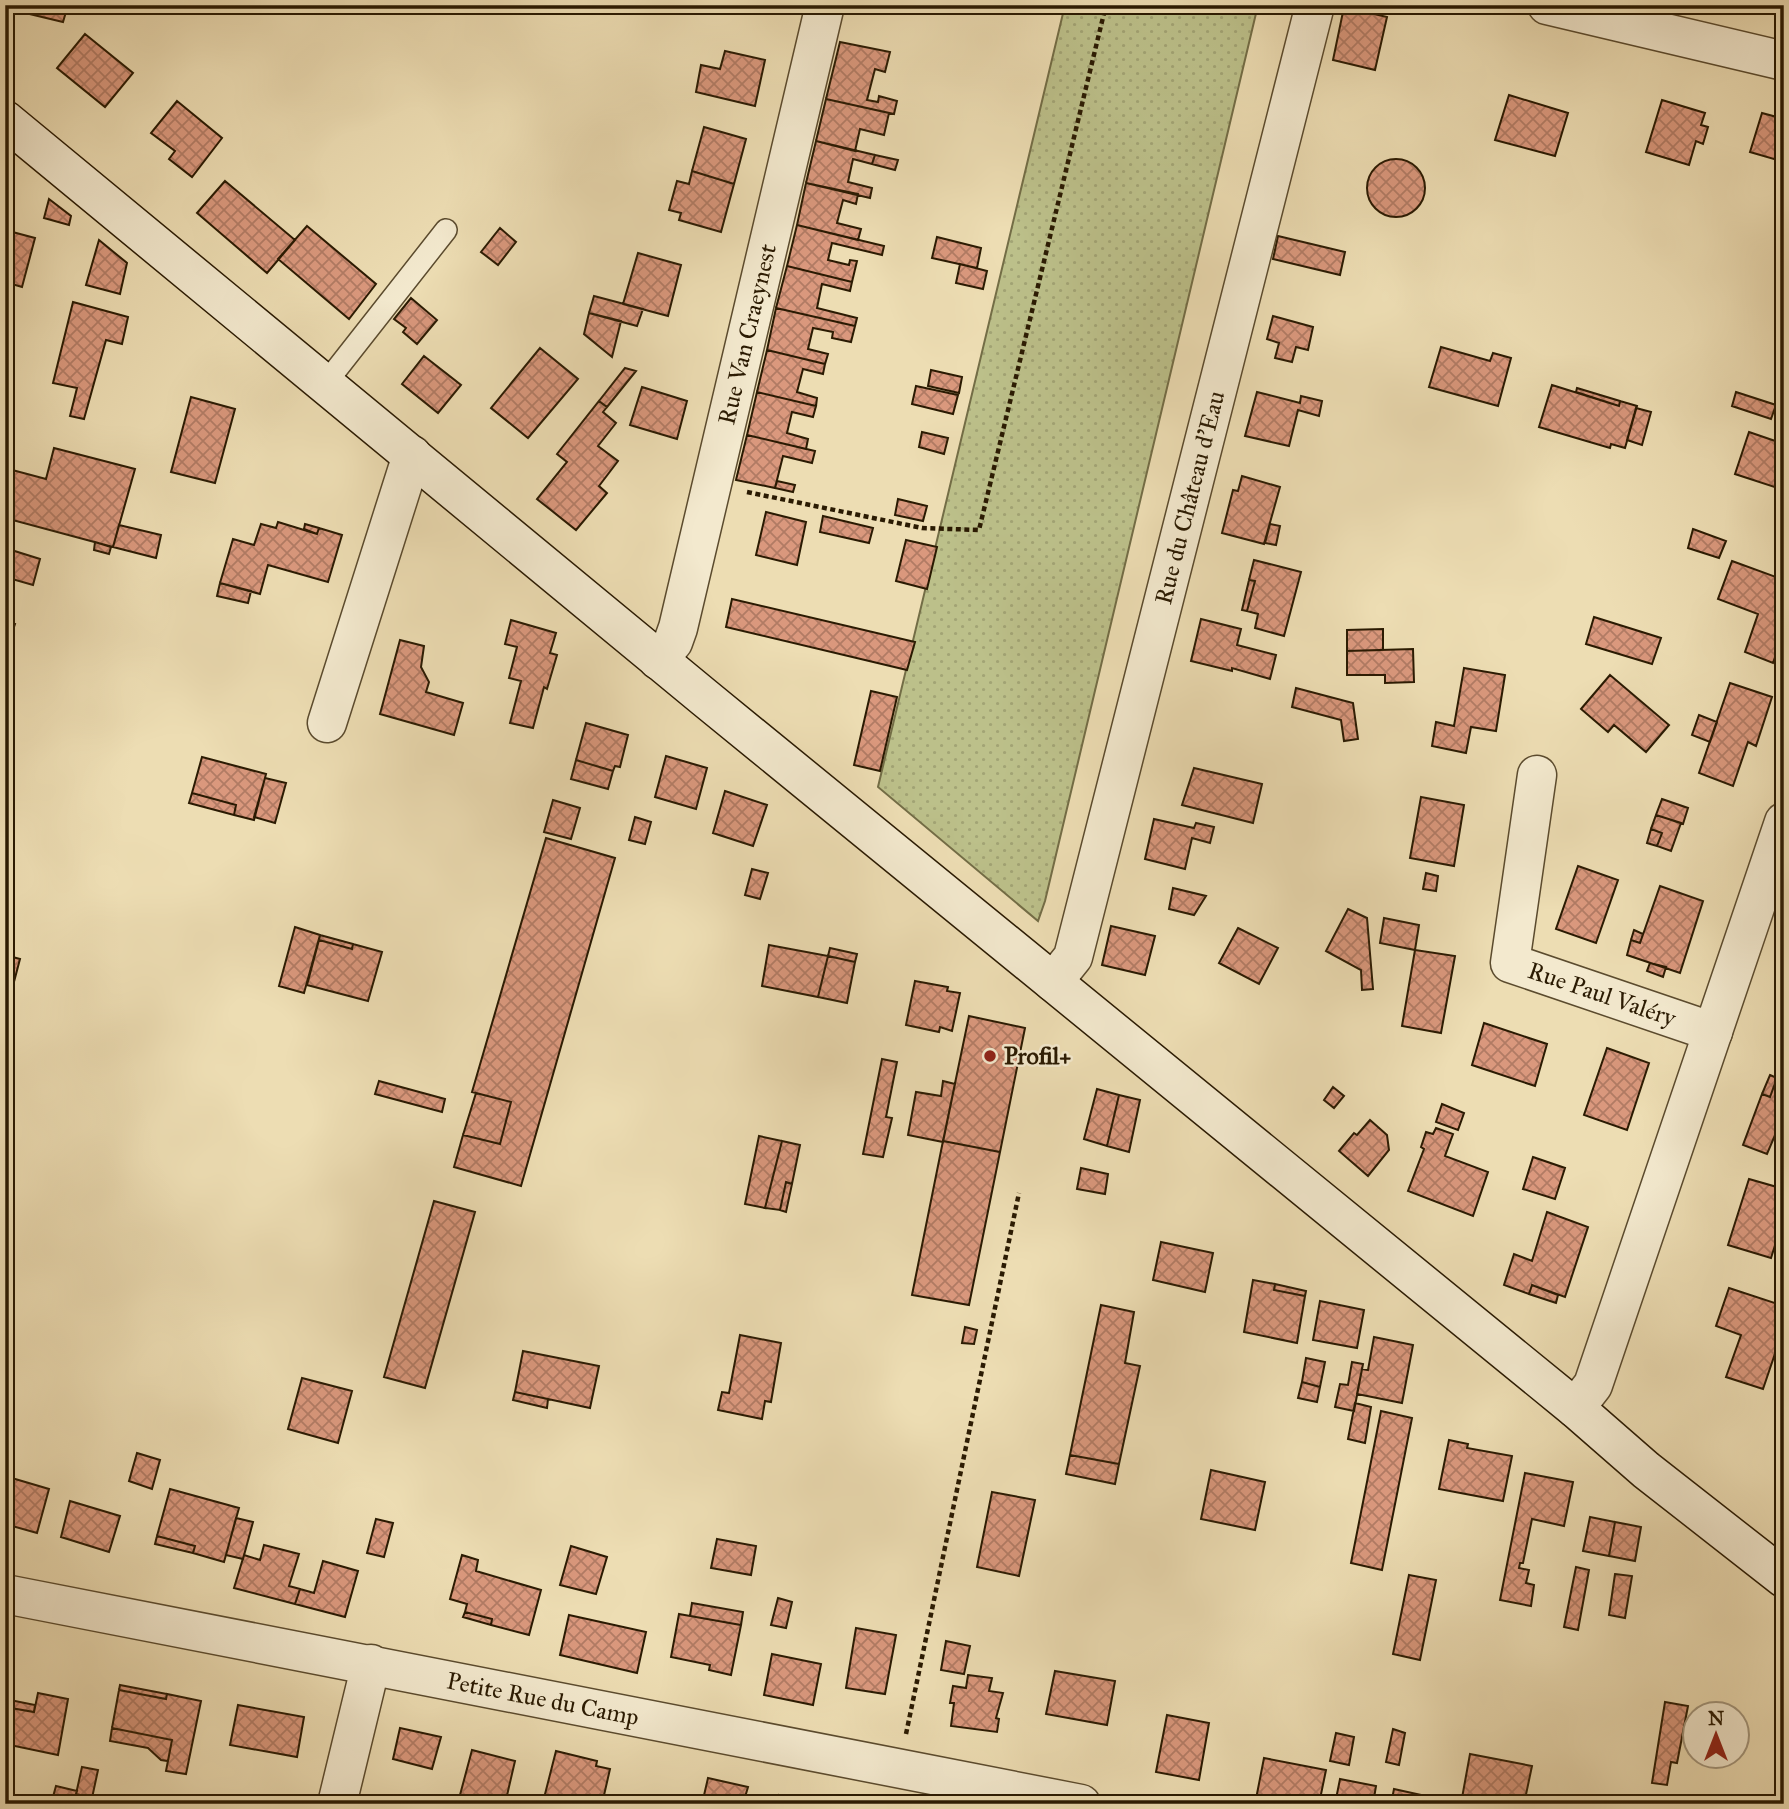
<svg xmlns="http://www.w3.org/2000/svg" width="1789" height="1809" viewBox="0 0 1789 1809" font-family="'IM FELL Great Primer',serif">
	<defs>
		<pattern id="grass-dots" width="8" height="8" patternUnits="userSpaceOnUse" patternTransform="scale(1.75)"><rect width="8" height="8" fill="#bcc08a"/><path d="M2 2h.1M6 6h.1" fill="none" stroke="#a2a475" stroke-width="1.8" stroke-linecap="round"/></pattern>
		<pattern id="building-cross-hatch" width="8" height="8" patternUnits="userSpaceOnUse" patternTransform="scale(1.75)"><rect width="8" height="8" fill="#da987d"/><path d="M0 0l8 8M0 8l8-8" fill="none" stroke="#b17b64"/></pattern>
	</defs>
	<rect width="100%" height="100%" fill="#edddb3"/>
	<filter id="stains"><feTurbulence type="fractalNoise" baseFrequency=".00286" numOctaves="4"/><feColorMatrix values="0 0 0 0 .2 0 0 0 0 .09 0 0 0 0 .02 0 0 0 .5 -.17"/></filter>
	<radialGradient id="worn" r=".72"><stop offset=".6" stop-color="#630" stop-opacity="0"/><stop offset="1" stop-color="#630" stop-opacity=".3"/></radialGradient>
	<path fill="url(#grass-dots)" stroke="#736d46" stroke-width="2" d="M1065 5H1258L1045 901 1038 921 878 787Z"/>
	<path fill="url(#building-cross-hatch)" stroke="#2a1a02" stroke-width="2" d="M22 5H68L63 22 21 12Z
		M1344 7 1387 17 1375 70 1333 60Z
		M85 34 133 73 105 107 57 68Z
		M840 42 890 52 885 72 875 69 867 100 878 102 879 96 897 101 894 114 826 99Z
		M725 51 765 60 755 106 696 92 701 65 720 69Z
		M1509 95 1568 113 1555 156 1495 140Z
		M826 99 889 113 884 135 860 129 855 151 816 141Z
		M1662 100 1705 113 1701 125 1708 127 1703 144 1696 141 1689 165 1646 152Z
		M177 101 222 138 192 177 169 159 175 151 151 133Z
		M1762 113 1784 119V162L1750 152Z
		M704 127 746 139 734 184 692 171Z
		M816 141 875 155 872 164 853 159 848 182 872 188 870 198 806 183Z
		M875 155 898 160 895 170 872 164Z
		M1367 188a29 29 0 1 1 58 0a29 29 0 1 1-58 0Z
		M692 171 734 184 721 232 679 220 681 213 669 210 677 181 689 184Z
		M225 181 295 240 267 273 197 213Z
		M806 183 858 194 856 204 843 200 837 223 861 229 858 240 797 225Z
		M49 199 71 216 69 225 44 218Z
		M797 225 884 246 882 255 832 243 828 260 849 265 850 260 857 261 852 282 787 266Z
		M307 226 376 284 349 319 278 259Z
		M500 228 516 242 498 265 481 252Z
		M5 230 35 238 22 287 5 282Z
		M1278 236 1345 252 1340 275 1273 259Z
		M937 237 981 248 977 268 932 258Z
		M99 240 127 263 120 294 86 285Z
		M638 253 681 265 668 316 623 304Z
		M960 264 987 271 983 289 956 283Z
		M787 266 852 282 850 291 822 284 817 308 857 318 855 326 776 308Z
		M594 296 643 309 637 326 589 313Z
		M411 298 437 320 417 344 403 332 406 328 394 319Z
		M73 302 128 317 122 344 106 340 84 419 70 416 77 388 53 383Z
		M776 308 855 326 851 342 832 338 833 332 813 328 808 349 828 354 825 364 767 350Z
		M589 313 621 321 612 357 584 334Z
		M1273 316 1313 327 1308 350 1296 347 1292 362 1275 358 1279 343 1267 339Z
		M1441 347 1490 361 1493 353 1511 358 1498 406 1429 387Z
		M540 348 578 379 528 438 491 408Z
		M767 350 825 364 823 374 803 369 797 392 817 398 816 406 757 392Z
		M424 356 461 385 438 413 402 384Z
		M625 368 636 371 607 407 599 401Z
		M931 370 962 377 959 393 928 386Z
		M1552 385 1619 406 1620 401 1637 406 1625 448 1611 444 1610 448 1539 427Z
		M916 386 958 395 953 414 912 404Z
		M642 387 687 401 677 439 630 425Z
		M1577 388 1620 401 1619 406 1576 392Z
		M757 392 816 406 813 417 792 412 787 433 808 439 806 449 747 435Z
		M1257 392 1300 403 1301 396 1322 401 1319 416 1298 410 1289 446 1245 436Z
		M1736 392 1776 405 1771 419 1732 406Z
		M191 397 235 409 215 483 171 472Z
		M599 401 607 407 603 412 616 423 598 446 618 461 599 486 607 493 576 530 537 499 567 462 557 454Z
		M1636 408 1651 412 1642 445 1627 440Z
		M922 432 948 438 944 454 919 447Z
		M1749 432 1784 444V490L1735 474Z
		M747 435 815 451 812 463 783 456 775 488 736 480Z
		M54 448 135 469 113 547 5 518V468L46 479Z
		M1242 476 1280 487 1264 544 1222 533 1233 490 1238 491Z
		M777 481 795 485 793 492 775 488Z
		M898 499 927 506 923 521 895 515Z
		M766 512 806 522 797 565 756 555Z
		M823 516 873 528 869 543 820 532Z
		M278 522 317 534 319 528 342 535 328 582 268 565 260 594 220 583 233 539 254 545 261 524 276 528Z
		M305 524 319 528 317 534 304 529Z
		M1270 524 1280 526 1276 545 1265 543Z
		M119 525 161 535 156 558 113 547Z
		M1693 529 1726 541 1719 558 1688 548Z
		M906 540 937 547 927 589 896 581Z
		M95 542 111 547 109 554 94 550Z
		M5 548 40 559 33 585 5 577Z
		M1254 560 1301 572 1284 636 1255 628 1258 614 1247 611 1255 581 1249 580Z
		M1732 561 1784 580V631L1773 663 1745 652 1758 614 1718 599Z
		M1249 580 1255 581 1247 611 1242 610Z
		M220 583 251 591 248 603 217 596Z
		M732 599 915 642 907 670 726 627Z
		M1594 617 1661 638 1652 664 1586 644Z
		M1201 619 1241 629 1237 645 1276 655 1270 679 1232 668V671L1191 661Z
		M511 620 556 633 550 653 557 655 547 689 544 687 533 728 510 723 521 681 509 678 517 647 505 644Z
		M5 621 15 624 11 636 5 635Z
		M1383 629V650L1347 651V630Z
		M400 640 424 646 421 667 429 682 426 692 463 703 454 735 380 714Z
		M1413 649 1414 682 1385 683V675H1347V651Z
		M1464 668 1505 675 1496 731 1471 727 1466 753 1432 746 1436 722 1454 726Z
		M1610 675 1669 725 1646 752 1614 725 1608 732 1581 709Z
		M1730 683 1772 697 1756 746 1748 742 1733 786 1699 773Z
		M1296 688 1353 703 1358 739 1344 741 1341 720 1292 707Z
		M871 691 897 697 880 771 854 765Z
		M1699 715 1717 722 1710 742 1692 735Z
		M586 723 628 735 620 767 615 766 613 771 576 760Z
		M666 756 707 768 696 809 655 797Z
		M202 757 266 774 254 820 234 815 236 805 192 793Z
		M576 760 613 771 608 789 571 779Z
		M1194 768 1262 784 1253 823 1182 805Z
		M265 778 286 783 275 823 254 817Z
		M725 791 767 805 753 846 713 833Z
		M192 793 236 805 234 815 189 803Z
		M1421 797 1464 805 1454 866 1410 858Z
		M1662 799 1688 808 1683 824 1656 815Z
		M553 800 580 808 571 839 544 832Z
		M1656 815 1681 823 1671 851 1657 846 1662 833 1651 829Z
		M635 817 651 822 645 844 629 840Z
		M1154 819 1194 828 1196 823 1214 827 1210 843 1192 838 1185 869 1145 859Z
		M1651 829 1662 833 1657 846 1647 843Z
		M546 838 615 858 521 1186 454 1167 463 1135 500 1144 511 1102 472 1092Z
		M1578 866 1618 880 1596 943 1556 929Z
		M752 869 768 873 760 899 745 895Z
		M1426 873 1438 876 1436 891 1423 889Z
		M1660 886 1703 901 1680 973 1627 955 1631 940 1640 943Z
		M1173 888 1206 896 1194 915 1169 909Z
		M1348 909 1367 918 1373 989 1362 990 1361 970 1326 951Z
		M1384 918 1419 925 1415 950 1380 943Z
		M1111 926 1155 936 1145 975 1102 965Z
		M295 927 320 935 304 993 279 986Z
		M1238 928 1278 948 1259 984 1219 963Z
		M1634 930 1643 934 1640 943 1631 940Z
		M320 935 353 944 352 949 319 940Z
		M319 940 352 949 353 944 382 952 368 1001 307 985Z
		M769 945 828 956 818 997 762 986Z
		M830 948 857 954 855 962 828 956Z
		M1415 950 1455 956 1441 1033 1402 1026Z
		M5 955 20 959 10 997 5 996Z
		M828 956 855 962 847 1003 818 997Z
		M1650 963 1666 967 1663 977 1647 971Z
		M915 981 948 987 947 991 960 993 952 1031 940 1027 939 1032 906 1025Z
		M969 1016 1025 1028 1000 1152 943 1141Z
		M1484 1023 1547 1044 1535 1086 1472 1065Z
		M1607 1048 1649 1063 1627 1130 1584 1115Z
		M882 1059 897 1062 886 1117 892 1118 883 1157 863 1154Z
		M1770 1075 1777 1078 1770 1097 1762 1094Z
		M1777 1078 1784 1080V1122L1781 1121 1767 1154 1743 1145 1762 1094 1770 1097Z
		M379 1081 445 1099 442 1112 375 1094Z
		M943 1081 955 1084 943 1142 908 1135 916 1092 941 1096Z
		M1333 1087 1344 1096 1334 1108 1324 1100Z
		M1097 1089 1119 1095 1107 1146 1084 1139Z
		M476 1093 511 1102 500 1144 463 1135Z
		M1119 1095 1140 1100 1129 1152 1107 1146Z
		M1442 1104 1464 1113 1458 1130 1436 1122Z
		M1370 1120 1387 1135 1389 1150 1368 1176 1339 1151 1354 1133 1357 1135Z
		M1436 1128 1453 1134 1445 1156 1488 1172 1473 1216 1408 1191 1424 1149 1421 1147 1426 1132 1433 1134Z
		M759 1136 782 1141 765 1208 745 1204Z
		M782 1141 800 1145 792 1184 786 1182 780 1210 765 1208Z
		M943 1141 1000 1152 969 1305 912 1295Z
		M1533 1157 1565 1168 1555 1199 1523 1189Z
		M1081 1168 1108 1174 1105 1194 1077 1189Z
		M1749 1179 1784 1189V1217L1771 1258 1728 1245Z
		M786 1182 792 1184 786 1212 780 1210Z
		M434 1201 475 1212 425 1388 384 1377Z
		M1547 1212 1588 1227 1565 1297 1532 1285 1529 1294 1504 1285 1514 1254 1532 1261Z
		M1161 1242 1213 1253 1205 1292 1153 1280Z
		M1253 1280 1275 1284 1274 1290 1305 1296 1297 1343 1244 1332Z
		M1275 1284 1306 1291 1305 1296 1274 1290Z
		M1532 1285 1558 1295 1556 1303 1529 1294Z
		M1729 1288 1784 1306V1327L1763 1389 1726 1377 1741 1335 1716 1326Z
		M1320 1301 1364 1310 1357 1348 1313 1340Z
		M1101 1305 1134 1312 1125 1363 1140 1366 1119 1464 1070 1455Z
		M965 1327 977 1330 974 1344 962 1343Z
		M740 1335 781 1343 771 1402 765 1401 762 1419 718 1410 722 1392 729 1393Z
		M1374 1337 1413 1345 1402 1403 1357 1394 1362 1369 1368 1370Z
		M523 1351 599 1366 590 1408 515 1392Z
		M1306 1358 1325 1362 1320 1387 1302 1382Z
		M1352 1362 1363 1364 1354 1411 1335 1407 1340 1384 1348 1385Z
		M302 1378 352 1391 338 1443 288 1429Z
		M1302 1382 1320 1387 1317 1402 1298 1398Z
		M515 1392 548 1399 547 1408 513 1400Z
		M1355 1403 1371 1407 1365 1443 1348 1439Z
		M1381 1411 1412 1418 1382 1570 1351 1563Z
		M1449 1440 1468 1444 1467 1448 1512 1456 1503 1501 1439 1489Z
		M137 1453 160 1460 152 1489 129 1481Z
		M1070 1455 1119 1464 1115 1484 1066 1474Z
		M1211 1470 1265 1482 1255 1530 1201 1519Z
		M1525 1473 1573 1482 1564 1526 1532 1519 1523 1563H1520L1519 1568 1529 1570 1526 1583 1534 1585 1531 1606 1500 1600Z
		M5 1476 49 1489 37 1533 5 1524Z
		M170 1489 239 1508 224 1562 193 1553 195 1546 157 1536Z
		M992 1492 1035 1500 1019 1576 977 1567Z
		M70 1501 120 1516 109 1552 61 1537Z
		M1590 1517 1615 1522 1609 1556 1583 1551Z
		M236 1518 253 1522 243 1559 226 1555Z
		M376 1519 393 1523 384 1557 367 1553Z
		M1615 1522 1641 1527 1635 1561 1609 1556Z
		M157 1536 195 1546 193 1553 155 1544Z
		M717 1539 756 1546 751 1575 711 1568Z
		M264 1545 299 1554 289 1586 300 1589 295 1604 234 1588 244 1555 260 1560Z
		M571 1546 607 1557 596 1594 560 1585Z
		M462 1555 478 1560 476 1571 541 1590 529 1635 491 1625 492 1619 465 1612 467 1604 450 1599Z
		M323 1561 358 1571 345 1617 295 1604 300 1589 314 1593Z
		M1576 1567 1589 1570 1578 1630 1564 1627Z
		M1615 1574 1632 1576 1625 1618 1609 1615Z
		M1409 1575 1436 1580 1420 1660 1393 1654Z
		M778 1598 792 1602 786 1628 771 1625Z
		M692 1603 743 1612 741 1625 690 1616Z
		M465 1612 492 1619 491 1625 463 1617Z
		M679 1614 741 1625 731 1675 709 1670 710 1665 671 1657Z
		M569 1615 646 1632 637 1673 560 1655Z
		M856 1628 896 1635 885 1694 846 1688Z
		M946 1641 970 1646 964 1674 941 1670Z
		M772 1654 821 1664 813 1705 764 1695Z
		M1055 1671 1115 1681 1107 1725 1046 1714Z
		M968 1675 992 1678 989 1691 1003 1693 996 1718 999 1719 997 1732 951 1726 954 1703H950L953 1686 966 1688Z
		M120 1685 167 1694 166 1699 119 1690Z
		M119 1690 166 1699 167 1694 201 1701 186 1774 166 1771 172 1740 112 1728Z
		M38 1693 68 1699 58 1755 5 1744V1707L34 1712Z
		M5 1699 35 1705 34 1712 5 1707Z
		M1665 1702 1688 1706 1677 1763 1671 1762 1667 1785 1652 1783Z
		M238 1705 304 1717 297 1757 230 1745Z
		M1167 1715 1209 1723 1199 1780 1156 1772Z
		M112 1728 172 1740 168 1761 161 1760 148 1748 110 1741Z
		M400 1728 441 1737 432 1769 393 1759Z
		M1393 1729 1405 1733 1399 1765 1386 1762Z
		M1336 1733 1354 1737 1349 1765 1330 1761Z
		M472 1750 515 1761 505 1804 460 1795Z
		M556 1751 597 1761 596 1766 610 1769 602 1804H552L543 1802Z
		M1470 1754 1532 1766 1524 1804H1490L1462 1798Z
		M1264 1758 1326 1770 1319 1804H1281L1256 1799Z
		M82 1767 98 1770 92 1798 76 1794Z
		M708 1778 748 1787 743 1804H702Z
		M1340 1779 1376 1786 1373 1804H1335Z
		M56 1786 77 1791 73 1804H51Z
		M1394 1789 1444 1800 1443 1804H1391Z
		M76 1794 92 1798 105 1801V1804H73Z
		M779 1795 804 1800 821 1804H777Z
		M401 1796 417 1800V1804H399Z"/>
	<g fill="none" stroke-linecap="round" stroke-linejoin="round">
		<defs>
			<path id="lane" d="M325 384 446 230"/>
			<g id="street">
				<path d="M1547 5 1784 61"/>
				<path id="s1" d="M658 660 673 642 678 628 825 5"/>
				<path d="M327 723 412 455"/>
				<path id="s2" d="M1537 775 1510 963 1713 1032"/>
				<path id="s3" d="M1053 982 1073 957 1315 5"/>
				<path d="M1575 1408 1593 1385 1784 822"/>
				<path id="s4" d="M5 1594 1081 1804"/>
				<path d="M337 1804 371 1664"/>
			</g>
			<path id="secondary" d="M5 120 705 698 1575 1408 1646 1470 1784 1578"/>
		</defs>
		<use href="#lane" stroke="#5b4b2e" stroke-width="24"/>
		<use href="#street" stroke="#5b4b2e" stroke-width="41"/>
		<use href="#secondary" stroke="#2a1a02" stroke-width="41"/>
		<path stroke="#2a1a02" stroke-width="4.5" stroke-dasharray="5 3.5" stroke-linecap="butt" d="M747 492 922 528 979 530 1106 5
			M906 1734 1019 1193"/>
		<use href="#lane" stroke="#f3e9ce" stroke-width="21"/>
		<use href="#street" stroke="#f3e9ce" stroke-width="38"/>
		<use href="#secondary" stroke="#f3e9ce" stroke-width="38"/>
	</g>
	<circle fill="#8f2418" stroke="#f3e9ce" stroke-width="2.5" cx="990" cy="1056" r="7"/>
	<g text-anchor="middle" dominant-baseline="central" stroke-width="5" stroke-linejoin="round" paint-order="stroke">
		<g font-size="24" fill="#2a1a02" stroke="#f3e9ce">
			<text stroke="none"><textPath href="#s1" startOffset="340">Rue Van Craeynest</textPath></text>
			<text stroke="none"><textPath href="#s3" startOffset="506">Rue du Château d'Eau</textPath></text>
			<text stroke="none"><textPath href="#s2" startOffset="287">Rue Paul Valéry</textPath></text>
			<text stroke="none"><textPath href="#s4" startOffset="548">Petite Rue du Camp</textPath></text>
		</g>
		<g font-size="24" font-weight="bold" fill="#2a1a02" stroke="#f3e9ce" text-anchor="start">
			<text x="1004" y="1056">Profil+</text>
		</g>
	</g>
	<rect width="1789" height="1809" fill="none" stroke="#edddb3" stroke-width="28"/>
	<rect x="7" y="7" width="1775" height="1795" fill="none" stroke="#2a1a02" stroke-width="3.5"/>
	<rect x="14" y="14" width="1761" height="1781" fill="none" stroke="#2a1a02" stroke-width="2"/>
	<g transform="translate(1716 1735)"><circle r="33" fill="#f3e9ce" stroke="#a3967c" stroke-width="2"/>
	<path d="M0-5L12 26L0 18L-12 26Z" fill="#8f2418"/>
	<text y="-10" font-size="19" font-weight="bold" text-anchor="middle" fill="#2a1a02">N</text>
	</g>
	<rect width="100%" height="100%" filter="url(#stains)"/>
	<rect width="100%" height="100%" fill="url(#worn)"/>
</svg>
